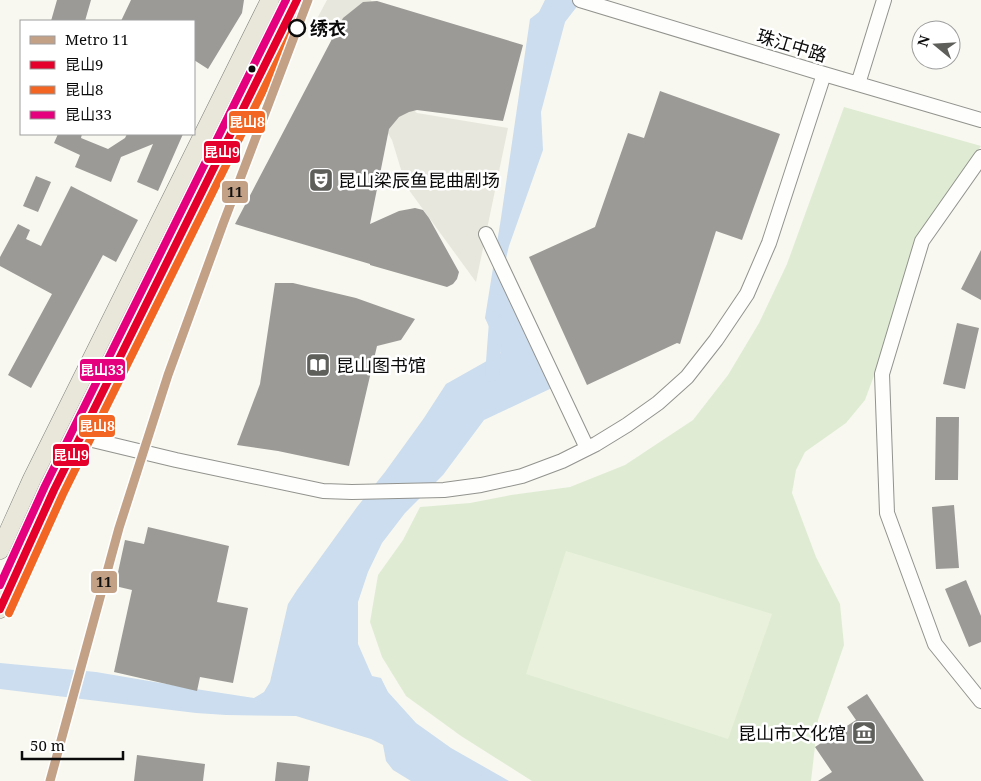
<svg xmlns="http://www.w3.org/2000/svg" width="981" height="781" viewBox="0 0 981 781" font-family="'Noto Serif','Noto Sans SC',serif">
	<rect width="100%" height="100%" fill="#f8f8f0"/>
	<path fill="#dfecd3" d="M844 107 981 146 914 243 875 373 865 400 846 423 805 452 796 470 792 493 816 557 840 604 844 645 818 720 811 781H532L461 736 406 696 382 657 370 622 378 575 403 540 420 507 470 503 511 495 570 487 625 465 693 420 728 375 759 323 787 264Z"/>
	<path fill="#e9f1dc" d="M566 551 772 614 728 739 526 674Z"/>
	<path fill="#e8e7dd" d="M327 0H371L403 102 417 113 508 128 476 282 406 186 392 140 325 28H312Z"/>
	<path fill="#cbddee" d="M545 0H582L565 22 541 112 543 150 509 246 502 275 554 387 484 420 443 475 405 513 382 543 368 572 358 602V644L372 676 381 678 388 692 416 723 451 748 509 781H411L393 770 386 761 383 745 371 739 296 716 226 715 196 713 0 689V663L96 672 202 690 254 698 264 692 270 682 288 604 297 590 357 507 385 472 424 418 446 384 501 353 485 318 501 218 530 19 539 12Z"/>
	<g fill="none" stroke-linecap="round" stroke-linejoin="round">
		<path stroke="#cbddee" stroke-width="14" d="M492 375 496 322"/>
	</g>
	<path fill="#9b9a96" d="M57 0H91L85 21H51Z
		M131 0H244L242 13 208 69 194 60V21H121Z
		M377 1 523 45 503 121 417 110 409 112 399 117 389 129 370 224 399 211 415 208 423 210 429 218 459 272 457 279 453 284 447 287 370 265V264L235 224 343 18 363 2Z
		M660 91 780 134 742 240 716 231 680 344 677 343 587 385 529 257 595 227 628 133 644 138Z
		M58 134H82L81 138 108 149 125 138 127 134H183L158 191 137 182 153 144 121 157 111 182 75 167 80 155 54 143Z
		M36 176 51 182 38 212 23 206Z
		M71 186 138 220 116 262 103 255 31 388 8 375 52 294 0 266V257L18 224 30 230 26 239 41 246Z
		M981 250V300L961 289Z
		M275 283H293L356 298 415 319 401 340 377 346 349 466 278 451 237 445 260 384Z
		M957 323 979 328 965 389 943 384Z
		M936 417H959L958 480H935Z
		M954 505 959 568 936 569 932 507Z
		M148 527 229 546 217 602 248 608 233 683 200 677 197 691 114 672 132 590 115 586 125 540 144 544Z
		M966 580 981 616V642L969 647 945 589Z
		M867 694 924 781H818L832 772 815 747 856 720 847 707Z
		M137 755 205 764 203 781H134Z
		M277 762 310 766 308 781H275Z"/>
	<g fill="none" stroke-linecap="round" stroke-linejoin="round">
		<defs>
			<path id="minor" d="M580 0 824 74 981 120
				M858 84 884 0
				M981 157 922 241 882 374 887 513 935 644 981 701
				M486 234 587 448
				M80 437 176 460 323 491 352 492 444 490 481 485 522 476 562 461 596 444 627 425 658 403 687 377 716 340 747 294 769 243 824 74"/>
			<path id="major" d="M0 550 32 479 270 0
				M0 609 54 490 297 0"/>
		</defs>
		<use href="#minor" stroke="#92928e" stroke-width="16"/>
		<use href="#major" stroke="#7f7f7b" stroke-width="19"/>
		<use href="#minor" stroke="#fefefd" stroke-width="14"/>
		<use href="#major" stroke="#e9e7da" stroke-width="18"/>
		<defs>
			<path id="bus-1" d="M0 609 54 490 297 0"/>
			<path id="bus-2" d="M9 613 63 494 306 4"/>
			<path id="bus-3" d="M0 585 45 486 286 0"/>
		</defs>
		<use href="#bus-1" stroke="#fff" stroke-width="11"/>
		<use href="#bus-2" stroke="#fff" stroke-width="11"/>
		<use href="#bus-3" stroke="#fff" stroke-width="11"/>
		<use href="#bus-1" stroke="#e4002b" stroke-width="8"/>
		<use href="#bus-2" stroke="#f26522" stroke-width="8"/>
		<use href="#bus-3" stroke="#e5007d" stroke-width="8"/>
		<defs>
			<path id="metro-1" d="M50 781 119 528 168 375 223 224 308 0"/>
		</defs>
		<use href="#metro-1" stroke="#fff" stroke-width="12"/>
		<use href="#metro-1" stroke="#c3a187" stroke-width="9"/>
	</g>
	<defs>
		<symbol id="theatre-square" viewBox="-11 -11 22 22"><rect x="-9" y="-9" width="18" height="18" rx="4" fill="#5e5e5b" stroke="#fff"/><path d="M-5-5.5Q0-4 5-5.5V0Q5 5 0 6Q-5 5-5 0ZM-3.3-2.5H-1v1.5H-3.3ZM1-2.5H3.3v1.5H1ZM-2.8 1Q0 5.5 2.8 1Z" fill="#fff"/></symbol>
		<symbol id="library-square" viewBox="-11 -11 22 22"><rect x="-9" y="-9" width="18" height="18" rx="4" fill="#5e5e5b" stroke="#fff"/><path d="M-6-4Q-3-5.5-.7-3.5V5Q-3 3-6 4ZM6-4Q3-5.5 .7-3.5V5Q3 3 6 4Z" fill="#fff"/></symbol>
		<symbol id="museum-square" viewBox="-11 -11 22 22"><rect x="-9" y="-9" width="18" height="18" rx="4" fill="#5e5e5b" stroke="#fff"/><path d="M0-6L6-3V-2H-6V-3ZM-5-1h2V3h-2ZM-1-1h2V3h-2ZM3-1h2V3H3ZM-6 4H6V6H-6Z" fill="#fff"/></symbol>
	</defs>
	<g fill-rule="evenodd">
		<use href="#theatre-square" x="307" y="166" width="28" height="28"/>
		<use href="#library-square" x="304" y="351" width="28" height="28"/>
		<use href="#museum-square" x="850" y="719" width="28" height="28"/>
	</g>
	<circle fill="#fff" stroke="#0b0b0b" stroke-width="2.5" cx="297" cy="28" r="8"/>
	<circle fill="#0b0b0b" stroke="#fff" stroke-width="2" cx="252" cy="69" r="4.5"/>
	<g text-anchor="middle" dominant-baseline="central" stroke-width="5" stroke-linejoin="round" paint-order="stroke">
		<g font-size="18" font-weight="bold" fill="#0b0b0b" stroke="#fff" text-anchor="start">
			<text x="310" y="28">绣衣</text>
		</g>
		<g font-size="18" fill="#0b0b0b" stroke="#fff">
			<text transform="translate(792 45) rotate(17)">珠江中路</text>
		</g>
		<g font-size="18" fill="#0b0b0b" stroke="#fff" text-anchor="start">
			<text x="338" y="180">昆山梁辰鱼昆曲剧场</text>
			<text x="336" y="365">昆山图书馆</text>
			<text x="846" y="733" text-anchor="end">昆山市文化馆</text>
		</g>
	</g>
	<g stroke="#fff" stroke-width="2">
		<rect x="228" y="110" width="38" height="24" rx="5" fill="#f26522"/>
		<rect x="203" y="140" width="38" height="24" rx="5" fill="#e4002b"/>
		<rect x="221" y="180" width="28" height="24" rx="5" fill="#c3a187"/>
		<rect x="79" y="358" width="47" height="24" rx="5" fill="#e5007d"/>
		<rect x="78" y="414" width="38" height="24" rx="5" fill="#f26522"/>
		<rect x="52" y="443" width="38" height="24" rx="5" fill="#e4002b"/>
		<rect x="90" y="570" width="28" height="24" rx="5" fill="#c3a187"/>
	</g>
	<g font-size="14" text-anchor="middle" font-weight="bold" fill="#fff">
		<text x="247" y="127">昆山8</text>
		<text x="222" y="157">昆山9</text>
		<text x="102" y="375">昆山33</text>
		<text x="97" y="431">昆山8</text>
		<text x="71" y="460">昆山9</text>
	</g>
	<g font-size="14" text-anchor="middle" font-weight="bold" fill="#111">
		<text x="235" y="197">11</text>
		<text x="104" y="587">11</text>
	</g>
	<rect x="20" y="20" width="175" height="115" fill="#ffffff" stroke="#9d9d9d"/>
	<rect x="30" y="36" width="25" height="8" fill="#c3a187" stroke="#9d9d9d"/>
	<text x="65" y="45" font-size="15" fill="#0b0b0b">Metro 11</text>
	<rect x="30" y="61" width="25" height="8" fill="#e4002b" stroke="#9d9d9d"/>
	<text x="65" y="70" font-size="15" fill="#0b0b0b">昆山9</text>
	<rect x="30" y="86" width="25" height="8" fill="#f26522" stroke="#9d9d9d"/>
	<text x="65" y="95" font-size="15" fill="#0b0b0b">昆山8</text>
	<rect x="30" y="111" width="25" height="8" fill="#e5007d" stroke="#9d9d9d"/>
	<text x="65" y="120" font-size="15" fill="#0b0b0b">昆山33</text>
	<g transform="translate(936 45) rotate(288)"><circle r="24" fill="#ffffff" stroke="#9d9d9d"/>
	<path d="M0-4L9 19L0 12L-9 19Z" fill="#5e5e5b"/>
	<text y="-8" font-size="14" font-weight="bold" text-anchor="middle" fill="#0b0b0b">N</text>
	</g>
	<path d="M22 751v8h101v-8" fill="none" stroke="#0b0b0b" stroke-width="2.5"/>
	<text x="30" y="751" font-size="15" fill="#0b0b0b" stroke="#ffffff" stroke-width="4" paint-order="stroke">50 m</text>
</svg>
